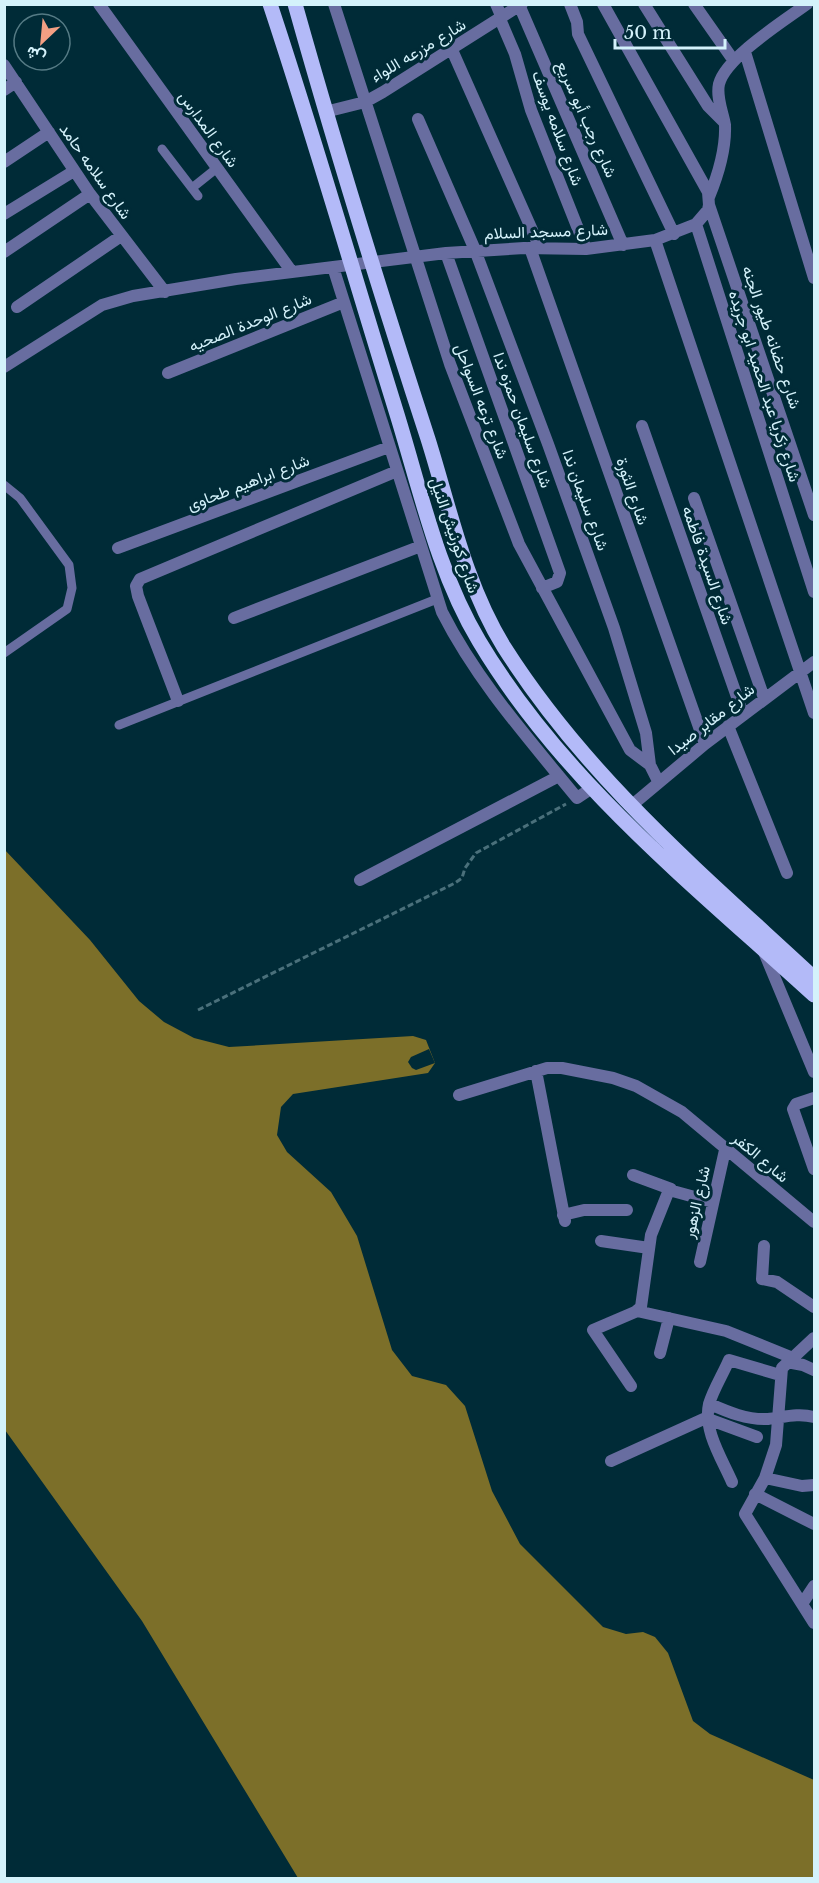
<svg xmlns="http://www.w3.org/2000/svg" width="819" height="1883" viewBox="0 0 819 1883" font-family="'Libre Baskerville',Vazirmatn,serif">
	<rect width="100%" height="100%" fill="#002b37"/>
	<path fill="#7c6f29" d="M4 849 90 940 139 1001 164 1022 194 1038 229 1047 413 1036 426 1040 435 1063 428 1073 293 1094 281 1107 277 1135 287 1152 331 1192 357 1236 392 1350 412 1376 446 1385 465 1406 492 1491 520 1544 603 1627 626 1634 643 1632 655 1637 668 1653 693 1721 710 1734 814 1780V1878H298L142 1621 5 1430Z"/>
	<path fill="#002b37" d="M429 1049 435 1063 416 1070 412 1068 408 1062 411 1057Z"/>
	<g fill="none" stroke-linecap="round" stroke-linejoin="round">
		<path stroke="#4a707b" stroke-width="3" stroke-dasharray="6 3" stroke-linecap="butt" d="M198 1010 455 883 462 878 465 868 476 853 566 804"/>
		<path stroke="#686da0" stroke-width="9" d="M162 149 198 196
			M192 188 217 168
			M4 485 20 498 69 565 72 588 67 609 4 653
			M119 725 437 599"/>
		<path stroke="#686da0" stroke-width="12" d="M99 4 292 272
			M334 4 450 364 519 544 630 750 650 765 658 781
			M496 4 502 18
			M570 4 577 22 578 34 674 234
			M603 4 708 192 709 205 814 515
			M644 4 708 106 724 122
			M694 4 734 61
			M520 7 623 245
			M500 19 515 54 531 110 586 249
			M452 50 540 248
			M745 52 814 278
			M4 65 90 194 165 292
			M4 90 16 82
			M325 112 365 102 383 92 522 4
			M418 119 475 250 548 444 614 628 646 733 650 765
			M4 162 49 132
			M709 197C718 175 726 150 725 125 723 112 716 98 719 84 726 57 784 21 807 4
			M4 214 74 171
			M696 224 814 592
			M655 240 814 713
			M530 248 705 744
			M4 252 90 194
			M446 253 560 573 557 582 542 588
			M333 267 442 612C477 681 528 738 577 798L592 788
			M17 307 121 236
			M4 367 102 305 133 296 236 279 446 253 524 248 586 249 655 240 696 224 708 210 709 205
			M168 373 344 302
			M642 426 743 714
			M694 498 764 698
			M118 548 389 447
			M234 618 421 546
			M178 701 138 596 136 586 140 579 397 471
			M728 726 787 873
			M631 806 705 744 814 662
			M360 880 559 776
			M764 952 814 1072
			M536 1071 565 1221
			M459 1095 547 1068H562L613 1078 636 1086 682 1112 814 1222
			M814 1098 796 1104 793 1109 814 1169
			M633 1175 671 1189
			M563 1215 584 1210H627
			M601 1241 649 1248
			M764 1246 762 1279 777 1282 814 1307
			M700 1262 725 1150
			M637 1311 726 1331 793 1358
			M814 1338 782 1368 776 1445 765 1478 745 1514 814 1623
			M660 1353 669 1318
			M787 1362 803 1365 814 1370
			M631 1386 593 1330 635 1312 641 1307 651 1235 669 1190 713 1202
			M710 1404C728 1412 747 1420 768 1419 785 1417 798 1413 814 1417
			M708 1419 757 1437
			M611 1461 708 1417
			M765 1478 802 1486 814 1485
			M732 1482C722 1459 703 1430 709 1404 713 1390 723 1374 729 1360L780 1375
			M755 1494 814 1524
			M802 1604 814 1586"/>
		<path stroke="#b3baf8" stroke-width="15" d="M270 4C315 139 354 276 396 411 420 488 437 571 479 641 563 782 695 886 814 995
			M295 4C336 150 381 295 428 439 450 509 465 584 504 647 587 778 702 874 814 978"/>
	</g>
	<g text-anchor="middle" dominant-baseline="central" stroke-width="6" stroke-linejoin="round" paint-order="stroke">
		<g font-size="16" fill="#d4f2fb" stroke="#002b37">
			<text transform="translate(418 50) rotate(-31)">شارع مزرعه اللواء</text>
			<text transform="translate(587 119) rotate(66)">شارع رجب أبو سريع</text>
			<text transform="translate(558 128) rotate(70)">شارع سلامه يوسف</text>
			<text transform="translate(209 129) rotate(54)">شارع المدارس</text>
			<text transform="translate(96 171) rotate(55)">شارع سلامه حامد</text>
			<text transform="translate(546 231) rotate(-2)">شارع مسجد السلام</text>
			<text transform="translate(250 322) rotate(-22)">شارع الوحدة الصحيه</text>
			<text transform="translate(772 337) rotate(71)">شارع حضانه طيور الجنه</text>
			<text transform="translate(765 386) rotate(72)">شارع زكريا عبد الحميد ابو جريده</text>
			<text transform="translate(482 401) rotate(69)">شارع ترعه السواحل</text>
			<text transform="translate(523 420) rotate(70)">شارع سليمان حمزه ندا</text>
			<text transform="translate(248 482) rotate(-21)">شارع ابراهيم طحاوى</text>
			<text transform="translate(633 491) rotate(71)">شارع الثورة</text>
			<text transform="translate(586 500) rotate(70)">شارع سليمان ندا</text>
			<text transform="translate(455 535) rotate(71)">شارع كورنيش النيل</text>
			<text transform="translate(708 565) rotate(71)">شارع السيدة فاطمه</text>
			<text transform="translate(711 719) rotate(-38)">شارع مقابر صيدا</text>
			<text transform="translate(761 1157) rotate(40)">شارع الكفر</text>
			<text transform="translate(696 1202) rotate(-77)">شارع الزهور</text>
		</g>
	</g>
	<rect width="819" height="1883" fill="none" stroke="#d4f2fb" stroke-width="12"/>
	<g transform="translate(42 42) rotate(206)"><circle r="28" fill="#002b37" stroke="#557b85" stroke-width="1.5"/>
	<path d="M0-4.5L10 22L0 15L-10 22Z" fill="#f39f83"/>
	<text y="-9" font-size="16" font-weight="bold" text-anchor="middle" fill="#d4f2fb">ش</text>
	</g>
	<path d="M615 39v9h110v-9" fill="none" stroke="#d4f2fb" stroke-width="3"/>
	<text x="624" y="39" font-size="18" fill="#d4f2fb" stroke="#002b37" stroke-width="4.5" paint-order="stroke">50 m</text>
</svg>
